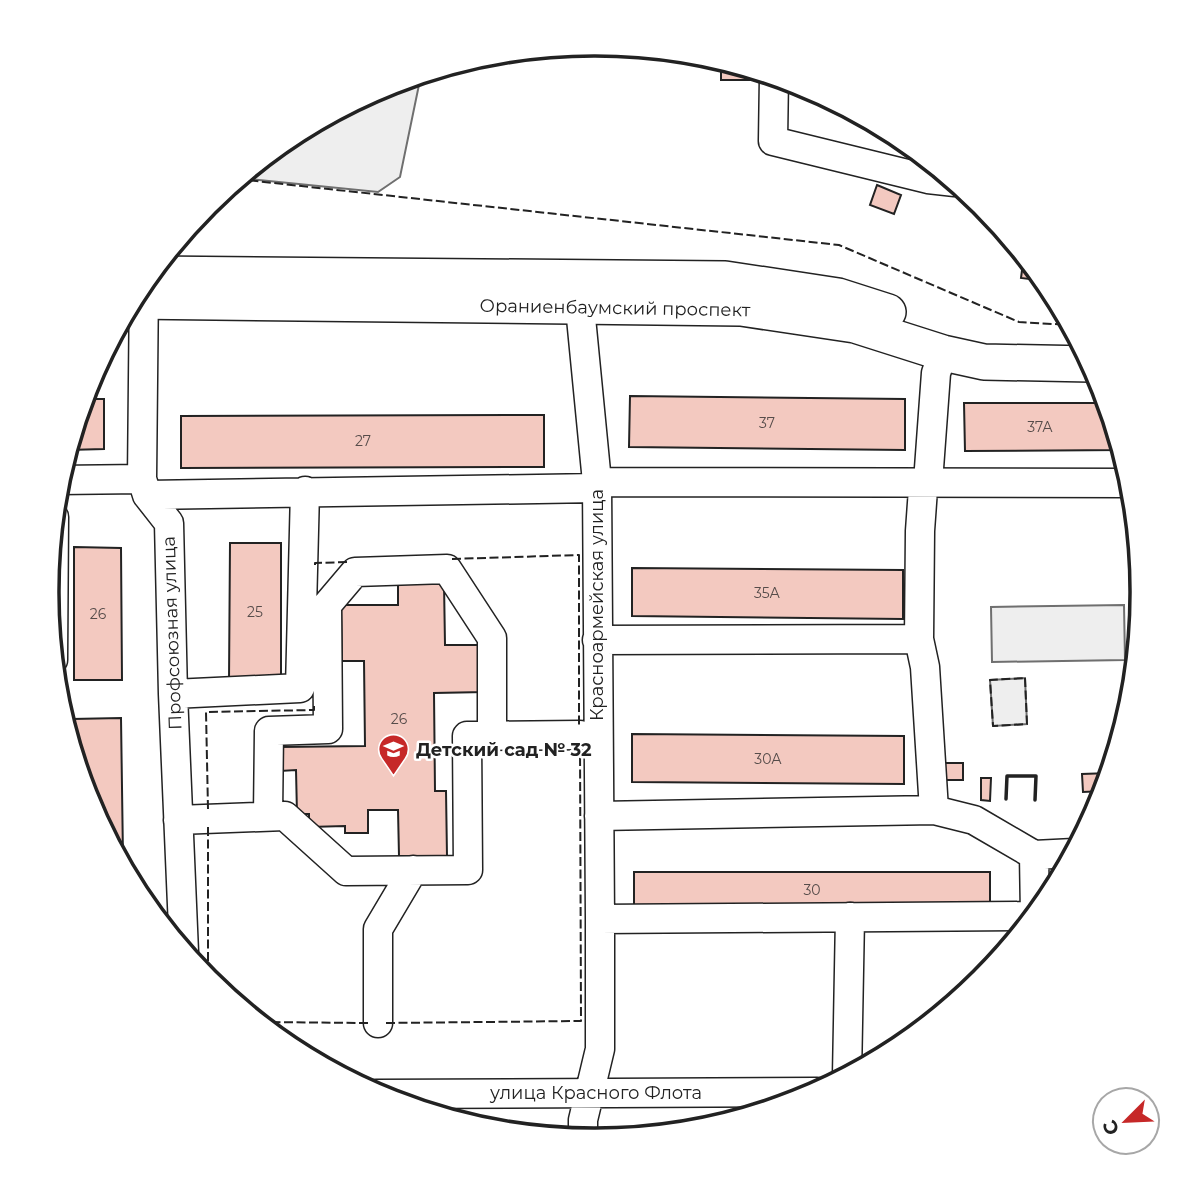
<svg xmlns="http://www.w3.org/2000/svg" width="1189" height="1184" viewBox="0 0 1189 1184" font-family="Montserrat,sans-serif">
	<rect width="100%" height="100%" fill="#fff"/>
	<path fill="#eee" stroke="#6f6f6f" stroke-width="2" d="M421 75 400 177 378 192 239 178 290 136 307 127 329 125 330 115 385 85Z
		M1124 605 1125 660 992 662 991 607Z
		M1025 678 1027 724 993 726 990 680Z"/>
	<path fill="#f3c9c0" stroke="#222" stroke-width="2" d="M721 60 758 71V80H721Z
		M877 185 901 195 894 214 870 205Z
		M1024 255 1045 281 1021 278Z
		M630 396 905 399V450L629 447Z
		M83 399H104V449L68 450Z
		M964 403H1107L1122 450 965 451Z
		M544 415V467L181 468V416Z
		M230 543H281V682L229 681Z
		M74 547 121 548 122 680H74Z
		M632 568 903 570V619L632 616Z
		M398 583H444L445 645H485V692L434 693 435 791H446L447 856H399L398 810H368V833H345V826L309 827V814H297L296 770 280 771V747L365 746 364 661H342L341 605H398Z
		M121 718 123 857H118L88 801 73 752 72 719Z
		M632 734 904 736V784L632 782Z
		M940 763H963V780H940Z
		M1110 773 1104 791 1083 792 1082 774Z
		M981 778H991L990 801 981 800Z
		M634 872H990V908H634Z"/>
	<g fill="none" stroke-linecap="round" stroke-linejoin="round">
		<defs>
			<path id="minor" d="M774 76 773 141 928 179 955 182
				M144 281 142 479 147 495 169 523 173 694 184 952
				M578 287 597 482 600 919V1049L583 1120V1139
				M943 353 936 373 928 482 923 489 920 531 919 639 925 667 934 810 974 820 1034 855 1035 915
				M58 480 142 479
				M597 482 1131 483
				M147 495 597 488
				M597 640 919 639
				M53 660 54 517
				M173 694 300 688 305 491
				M268 816 269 731 328 729 327 605 355 572 447 569 492 638V735
				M599 816 934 810
				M178 820 285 816 346 871 468 870 467 736 580 735
				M1034 855 1074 853
				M600 919 1035 916
				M378 1023V929L413 870
				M847 1076 850 917
				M376 1094 817 1092"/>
			<path id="major" d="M150 274 725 279 838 296 888 312
				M132 301 741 308 855 325 943 353 984 362 1091 364"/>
		</defs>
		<use href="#minor" stroke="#222" stroke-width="31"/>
		<use href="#major" stroke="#222" stroke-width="38"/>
		<use href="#minor" stroke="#fff" stroke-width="28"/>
		<use href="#major" stroke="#fff" stroke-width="35"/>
		<path stroke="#222" stroke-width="2" stroke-dasharray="9 3.5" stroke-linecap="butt" d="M237 179 839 245 1019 322 1070 325
			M452 559 579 555V726
			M315 565V563L350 562
			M1025 678 1027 724 993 726 990 680Z
			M208 809 206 712 314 710V705
			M208 827V981
			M259 1022 369 1023
			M386 1023 581 1021 580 744"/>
		<path stroke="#222" stroke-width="3.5" d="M1006 799 1007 776H1036L1035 800"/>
	</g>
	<defs>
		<symbol id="school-pin" viewBox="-11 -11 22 30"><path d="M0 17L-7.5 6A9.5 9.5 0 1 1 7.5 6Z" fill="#c62828" stroke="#fff"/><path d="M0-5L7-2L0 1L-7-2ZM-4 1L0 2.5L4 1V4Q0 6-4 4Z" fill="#fff"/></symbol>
	</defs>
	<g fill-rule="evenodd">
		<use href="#school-pin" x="376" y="732" width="35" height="47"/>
	</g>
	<g text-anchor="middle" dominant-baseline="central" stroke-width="5" stroke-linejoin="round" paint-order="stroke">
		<g font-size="14" fill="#564c4a">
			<text x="767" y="423">37</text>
			<text x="1040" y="427">37А</text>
			<text x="363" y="441">27</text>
			<text x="767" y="593">35А</text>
			<text x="255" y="612">25</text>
			<text x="98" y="614">26</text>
			<text x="399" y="719">26</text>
			<text x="768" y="759">30А</text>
			<text x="812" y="890">30</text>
		</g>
		<g font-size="18" fill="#222" stroke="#fff">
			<text transform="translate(615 308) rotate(1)">Ораниенбаумский проспект</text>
			<text transform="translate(597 605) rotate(-90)">Красноармейская улица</text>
			<text transform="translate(172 633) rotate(-92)">Профсоюзная улица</text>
			<text x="596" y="1093">улица Красного Флота</text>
		</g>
		<g font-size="18" font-weight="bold" fill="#222" stroke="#fff" text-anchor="start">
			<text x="416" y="750">Детский сад № 32</text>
		</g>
	</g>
	<path d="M0 0H1189V1184H0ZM594 56H595A535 535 0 0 1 1130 591V593A535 535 0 0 1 595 1128H594A535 535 0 0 1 59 593V591A535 535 0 0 1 594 56Z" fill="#fff" fill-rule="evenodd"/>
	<path fill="none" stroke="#222" stroke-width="3.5" d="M594 56H595A535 535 0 0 1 1130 591V593A535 535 0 0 1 595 1128H594A535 535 0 0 1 59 593V591A535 535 0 0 1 594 56Z"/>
	<g transform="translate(1126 1121) rotate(246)"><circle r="33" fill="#ffffff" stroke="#a7a7a7" stroke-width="2"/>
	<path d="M0-5L12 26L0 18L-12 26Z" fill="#c62828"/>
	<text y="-10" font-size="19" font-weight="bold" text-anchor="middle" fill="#222222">С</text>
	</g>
</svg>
